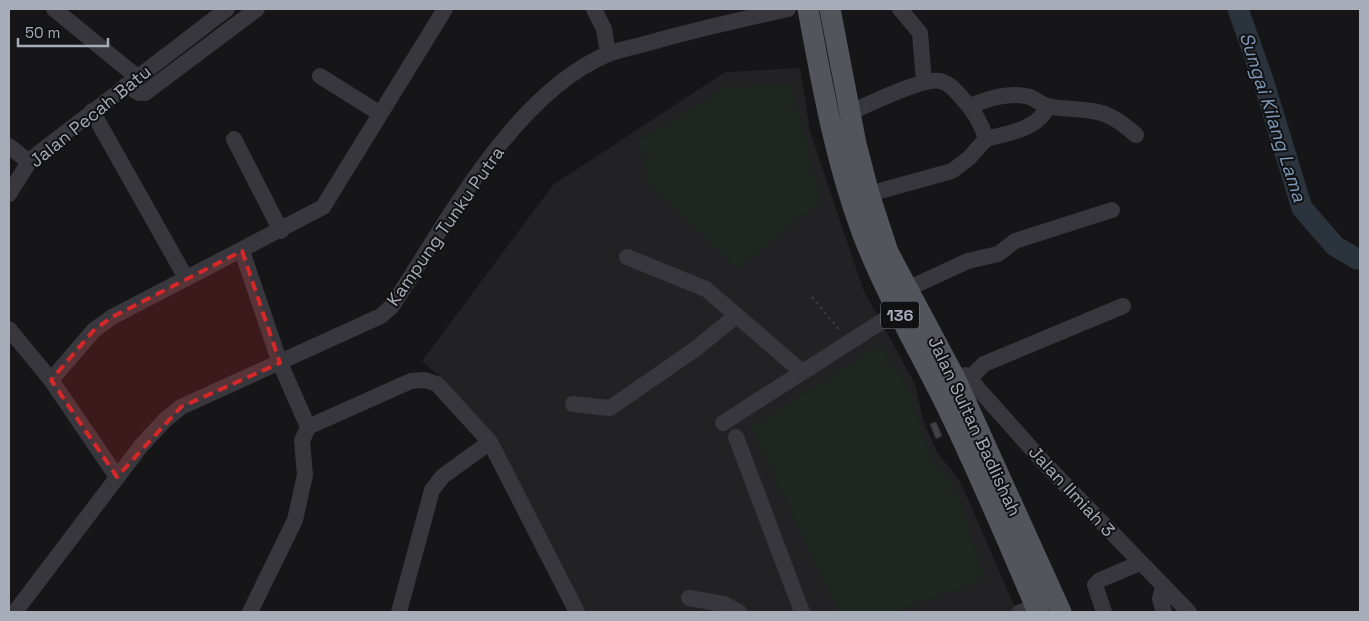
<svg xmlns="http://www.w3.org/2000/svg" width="1369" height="621" viewBox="0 0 1369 621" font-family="'Space Grotesk',sans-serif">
	<rect width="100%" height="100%" fill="#161618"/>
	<path fill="#222225" d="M800 68 810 131 863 289 915 384 924 423 937 452 960 481 1017 612H579L447 383 422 361 553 185 725 72Z"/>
	<path fill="#1e261f" d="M791 83 821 201 738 269 647 182 639 140 726 87Z
		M880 345 908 387 932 460 955 485 985 580 894 612H839L750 427Z"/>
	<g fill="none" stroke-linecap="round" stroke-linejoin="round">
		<path stroke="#2b343d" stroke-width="21" d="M1238 9 1263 80 1302 208 1335 246 1357 259 1360 258"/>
	</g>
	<path fill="#404145" stroke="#303034" d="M936 422 942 436 936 439 930 424Z"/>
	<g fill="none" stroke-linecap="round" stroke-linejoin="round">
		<path stroke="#3d3e44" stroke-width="2" stroke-dasharray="2.5 4" stroke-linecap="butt" d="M812 297 841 332"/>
		<path stroke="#37373d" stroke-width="16" d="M54 9 137 77
			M594 9 604 29 608 54
			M900 9 920 33 924 82
			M320 76 379 113
			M126 85 139 93H145L257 9
			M970 106C988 99 1010 91 1030 97 1037 100 1043 106 1051 107 1091 112 1103 105 1136 135
			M92 111 186 278
			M849 113C867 105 924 77 940 81 949 83 955 90 961 97 974 110 981 122 986 139L969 158 952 171 869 194
			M234 139 281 231
			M986 139C1008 133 1038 130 1048 106
			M9 146 29 162
			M9 194 29 162 40 152 227 9
			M242 251 280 363 308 427
			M627 257 706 289 802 372
			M907 289 968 261 998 254 1015 241 1112 210
			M9 329 51 380 117 477
			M955 378 966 375 1047 466 1189 612
			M969 379 984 364 1123 306
			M51 380 94 330 112 317 323 207 445 9
			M573 404 610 408 694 350 736 316
			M723 423 898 311
			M308 427 411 381 425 380 437 384 490 442 577 612
			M736 437 802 612
			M1163 586 1160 599 1164 612
			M689 598 724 604 739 612
			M15 612 141 446 165 420 181 407 381 316 392 306C446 224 514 93 608 54 622 49 638 46 652 42 697 29 743 19 788 9
			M250 612 295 520 305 475 302 441 308 427
			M399 612 432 490 443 476 490 442
			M1020 612 1035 607
			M1104 612 1095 585 1100 580 1140 563"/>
		<path stroke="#53545c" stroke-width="21" d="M808 9C822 84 835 160 862 232 885 293 919 350 948 409 980 475 1009 544 1038 612
			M830 9 856 144 869 194 888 252 955 378 1061 612"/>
	</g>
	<path fill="#d62828" fill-opacity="0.2" stroke="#d62828" stroke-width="4" stroke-dasharray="10 6" stroke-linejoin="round" d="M242 251 280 363 181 407 117 477 51 380 94 330 112 317Z"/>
	<g text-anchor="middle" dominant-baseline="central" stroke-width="4" stroke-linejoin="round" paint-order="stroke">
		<rect fill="#111113" stroke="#7a7e87" stroke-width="1" x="881" y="301.5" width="38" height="27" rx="4"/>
		<g font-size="16" font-weight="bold" fill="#a7acb9">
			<text x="900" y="315">136</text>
		</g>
		<g font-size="18" fill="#a7acb9" stroke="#111113">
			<text transform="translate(90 116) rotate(-39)">Jalan Pecah Batu</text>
			<text transform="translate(445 226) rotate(-55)">Kampung Tunku Putra</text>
			<text transform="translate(975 426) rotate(65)">Jalan Sultan Badlishah</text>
			<text transform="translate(1072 491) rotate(47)">Jalan Ilmiah 3</text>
		</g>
		<g font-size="19" font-style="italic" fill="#7c98b6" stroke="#111113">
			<text transform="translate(1273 117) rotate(72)">Sungai Kilang Lama</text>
		</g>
	</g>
	<rect width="1369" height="621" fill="none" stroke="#a7acb9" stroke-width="20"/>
	<path d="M18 38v8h90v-8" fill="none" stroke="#a7acb9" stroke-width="2.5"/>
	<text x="25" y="38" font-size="15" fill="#a7acb9" stroke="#111113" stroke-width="4" paint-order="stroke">50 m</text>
</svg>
